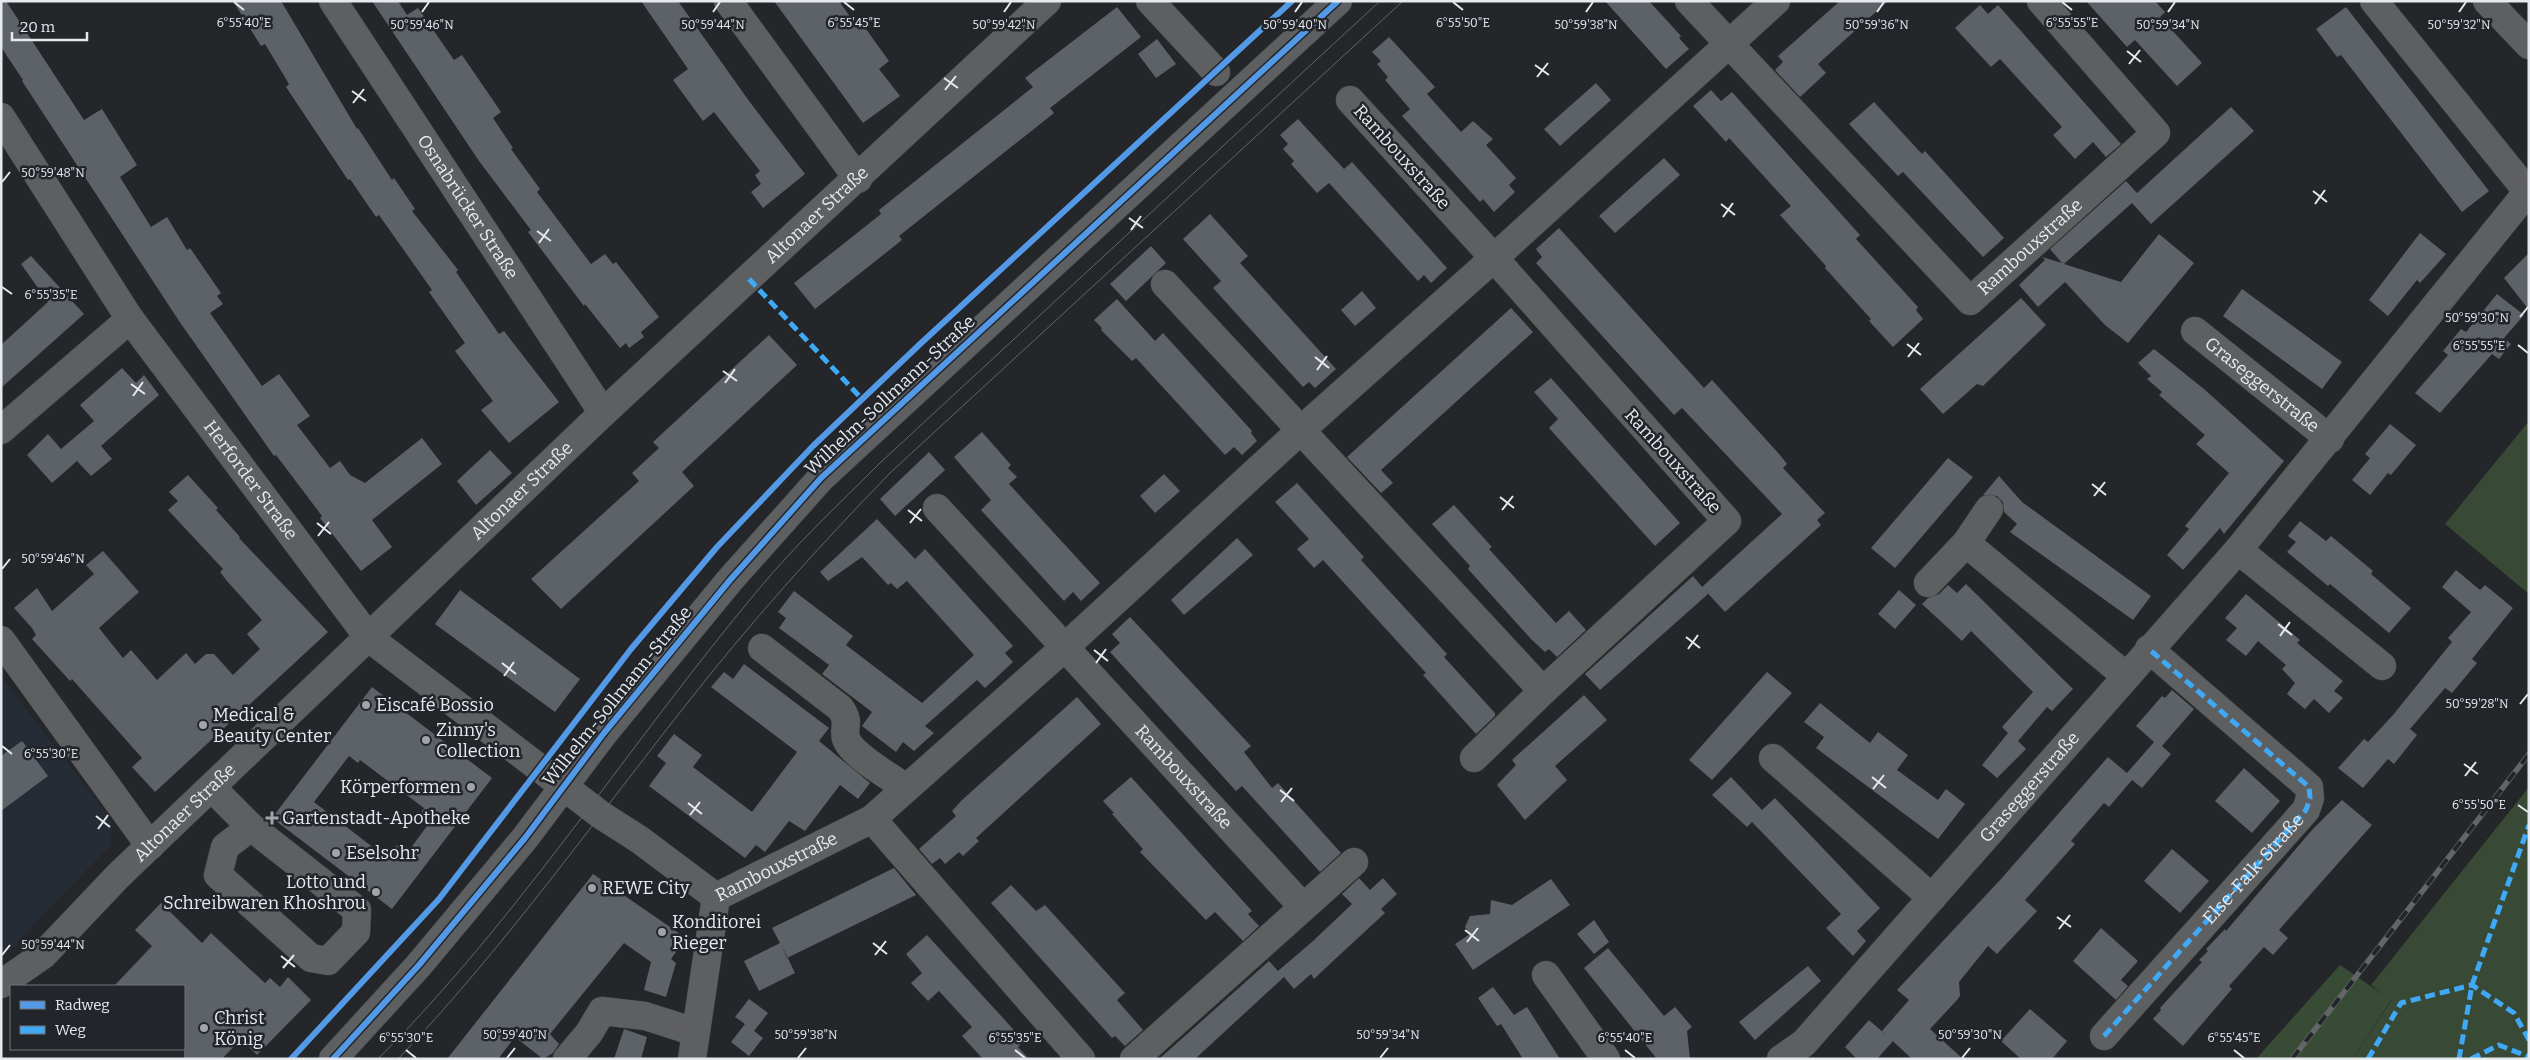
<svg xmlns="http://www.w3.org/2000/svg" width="2530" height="1060" viewBox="0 0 2530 1060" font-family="Bitter,serif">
	<rect width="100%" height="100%" fill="#242629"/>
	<path fill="#262c35" d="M1 676 112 821 111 845 1 959Z"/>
	<path fill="#384935" d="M2529 421V594L2445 524Z
		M2529 787V1059H2352L2391 1001 2371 985Z"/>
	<path fill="#384c35" d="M2340 965 2391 1000 2352 1059H2256Z"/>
	<path fill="#5d6269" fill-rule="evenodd" d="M1 1H6L84 120 102 109 137 165 120 177 151 227 167 217 187 250 190 248 221 293 217 296 223 304 210 313 262 386 279 374 310 416 297 425 330 468 340 461 350 475 365 483 422 438 442 464 372 520 392 547 361 571 320 518 322 516 276 455 274 456 267 446 179 321 22 81 23 80 1 47Z
		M233 1H281L357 129 358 128 392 180 394 178 415 209 412 211 458 270 456 272 499 334 504 331 559 402 509 443 481 410 493 401 455 351 465 343 429 292 432 290 379 215 376 217 350 179 348 180 286 87 289 84 265 44 261 46Z
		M372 1H398L407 15 418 8 454 60 462 55 501 112 493 118 513 148 511 149 540 189 537 192 591 264 605 254 613 264 616 262 659 317 641 332 644 337 629 348 626 343 620 348 585 304 584 306 528 232 531 230 479 161Z
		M641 1H678L749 101 805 174 763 208 751 192 761 184 755 175 760 171 714 112 703 121 673 80 688 69Z
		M774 1H839L853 21 858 18 889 61 879 69 900 96 863 123Z
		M1605 1H1649L1681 36 1679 38 1689 49 1666 69Z
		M1840 1H1888L1818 64 1826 73 1800 97 1775 70 1783 62 1778 56Z
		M2086 1H2155L2165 12 2160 17 2202 63 2177 86 2135 40 2127 47Z
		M1980 5 1988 14 1998 5 2121 144 2106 157 2093 142 2075 159 2053 135 2062 127 2000 59 1991 67 1955 28Z
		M1117 7 1141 37 1050 108 1054 113 899 236 902 240 815 309 794 283 881 214 879 210 1033 87 1025 78Z
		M2346 7 2489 191 2462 212 2341 55 2337 57 2316 29Z
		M1389 37 1435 87 1427 94 1461 132 1473 121 1493 139 1486 145 1516 178 1509 185 1515 192 1494 212 1483 199 1480 202 1402 116 1410 109 1385 80 1388 77 1377 64 1381 61 1372 52Z
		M1157 39 1176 64 1156 78 1138 54Z
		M1596 83 1611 100 1560 146 1544 129Z
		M1711 90 1721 101 1732 92 1860 235 1856 239 1918 307 1916 310 1923 319 1893 347 1869 321 1871 319 1825 268 1826 266 1780 215 1791 206 1729 138 1726 142 1693 106Z
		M1874 102 1922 154 1925 151 2004 238 1983 257 1903 172 1898 176 1849 124Z
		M2231 107 2254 131 2151 224 2132 203 2064 264 2121 282 2159 234 2194 263 2128 343 2105 325 2065 282 2038 307 2019 285 2045 260 2042 257 2062 263 2050 249 2126 181 2137 193Z
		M1298 119 1344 169 1352 162 1447 268 1431 283 1424 275 1418 281 1329 183 1317 193 1291 164 1294 161 1283 149 1288 144 1280 135Z
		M1664 158 1680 175 1615 233 1599 216Z
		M1210 214 1248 256 1240 263 1336 369 1315 388 1309 382 1303 387 1213 288 1221 281 1183 239Z
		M1559 228 1704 388 1712 380 1780 455 1787 464 1783 468 1825 513 1817 520 1821 525 1725 612 1702 587 1782 514 1682 408 1674 415 1536 263 1542 257 1536 249Z
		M2420 233 2446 254 2420 283 2417 280 2388 316 2369 300Z
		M1151 246 1166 263 1126 301 1110 284Z
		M2529 253V310L2504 278Z
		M31 256 84 314 1 388V345L48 302 21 264Z
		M2242 289 2342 362 2322 389 2223 316Z
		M1362 291 1376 308 1355 326 1341 310Z
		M2497 294 2524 315 2504 338 2511 344 2499 359 2492 354 2440 413 2415 393 2448 355 2443 351 2461 329 2466 332Z
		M2021 298 2046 325 1983 386 1977 384 1943 414 1920 389Z
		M1117 299 1155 341 1163 333 1252 431 1251 433 1257 441 1242 455 1234 447 1225 455 1136 358 1132 361 1101 330 1102 328 1094 320Z
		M1511 308 1533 332 1381 470 1393 483 1381 493 1347 457Z
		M769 335 797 365 682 472 694 486 561 609 531 579 639 481 632 473 659 448 653 442Z
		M2154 349 2204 389 2284 461 2224 534 2220 528 2183 570 2167 555 2189 529 2185 526 2229 473 2196 444 2205 435 2159 395 2162 392 2147 379 2151 376 2138 363Z
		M122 368 136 383 144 375 159 395 101 446 112 459 91 476 77 461 52 483 27 455 48 434 61 449 94 421 80 405Z
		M1551 378 1680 523 1655 546 1549 428 1558 419 1534 392Z
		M2390 424 2416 445 2391 475 2388 473 2370 495 2352 480 2370 458 2365 454Z
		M982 432 1011 465 1008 468 1017 477 1009 484 1100 583 1081 601 1073 592 1064 601 981 510 991 500 954 457Z
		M490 450 512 473 476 505 457 481Z
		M929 452 945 470 895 516 880 499Z
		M1948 458 1973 477 1895 568 1871 548Z
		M1164 474 1180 491 1155 513 1140 496Z
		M188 475 218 508 216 510 240 537 239 538 328 632 155 792 132 767 142 758 72 679 70 681 32 639 36 635 32 628 14 608 37 588 52 611 94 574 86 565 103 551 139 592 99 628 123 658 131 650 157 680 186 653 195 664 206 654H214L233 675 260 649 247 634 262 620 227 581 220 572 223 569 168 510 178 501 169 492Z
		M1999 476 2022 502 2151 596 2133 620 2010 532 2017 524 2004 512 2003 502 1997 496 1983 495Z
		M1297 483 1364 557 1361 560 1447 654 1444 657 1495 713V716L1476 734 1423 675 1426 673 1323 560 1314 568 1297 549 1309 539 1275 502Z
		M1454 505 1492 547 1489 549 1556 623 1569 611 1586 630 1557 657 1549 649 1545 652 1531 639 1468 569 1470 566 1432 524Z
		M877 519 915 559 925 549 1013 646 1005 653 1013 662 985 688 977 680 925 726 934 733 914 751 903 742 896 752 862 726 872 712 822 674 829 665 779 628 786 618 778 612 794 591 853 636 846 645 922 703 974 655 907 581 897 589 891 583 888 585 862 557 828 581 820 572Z
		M2300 521 2326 541 2331 536 2373 571 2371 574 2411 608 2389 633 2330 584 2328 586 2287 552 2296 542 2288 536Z
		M1237 538 1253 555 1184 615 1171 600Z
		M2456 570 2480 590 2485 585 2513 608 2472 659 2477 663 2452 693 2445 688 2410 729 2417 735 2394 764 2388 759 2363 788 2338 768 2364 739 2368 742 2393 715 2452 642 2448 638 2471 612 2442 587Z
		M1693 576 1708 594 1600 690 1585 674Z
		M1966 584 2073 689 2052 711 2047 707 2018 741 2026 749 1997 778 1982 765 2008 733 2002 727 2033 692 1971 631 1962 641 1922 604 1928 598 1939 594 1948 585 1957 593Z
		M460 590 580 679 555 712 435 624Z
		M1899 590 1916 605 1895 629 1878 614Z
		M2246 594 2300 640 2297 643 2343 681 2334 691 2343 698 2329 713 2314 699 2305 709 2287 694 2295 683 2282 669 2286 665 2258 641 2246 656 2226 640 2237 628 2225 618Z
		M1130 617 1251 746 1244 752 1272 788 1278 783 1341 853 1320 872 1242 786 1236 791 1110 652 1120 643 1112 634Z
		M744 664 829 728 819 741 870 783 858 799 840 785 805 831 789 821 765 852 756 845 745 858 649 786 666 763 657 756 674 734 702 755 693 767 752 812 797 752 711 687 724 672 733 679Z
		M1767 672 1792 693 1712 780 1689 760Z
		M372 687 492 778 392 909 272 818ZM349 756 358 763 360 760 424 808 420 814 430 822 407 853 397 845 387 858 314 802Z
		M2172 690 2194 709 2162 746 2171 754 2142 788 2132 780 2109 807 2104 803 2071 841 2075 844 2025 900 2037 911 1997 954 1988 946 1959 982 1960 996 1957 1000 1930 1029 1963 1059H1912L1882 1031 1909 1000 1897 990 2001 879 2108 757 2127 773 2154 742 2136 726 2162 696 2165 698Z
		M1584 695 1607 720 1555 766 1567 780 1525 820 1497 785 1516 765 1512 760Z
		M1077 697 1101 724 976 838 979 841 963 856 959 852 945 864 940 858 932 864 919 849 956 816 952 811 962 800Z
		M1820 703 1870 743 1878 732 1908 755 1897 770 1938 800 1946 789 1965 804 1938 839 1816 748 1824 737 1804 722Z
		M22 741 48 776 1 811V756Z
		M2244 768 2280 801 2252 833 2215 801Z
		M1131 777 1252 911 1248 914 1259 926 1243 941 1215 912 1206 920 1140 852 1143 849 1112 814 1114 813 1103 801Z
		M1731 777 1762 810 1775 798 1880 908 1857 931 1866 941 1853 956 1826 928 1841 914 1752 822 1747 827 1712 795Z
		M2342 800 2372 825 2279 930 2288 938 2273 955 2264 947 2229 986 2232 989 2183 1046 2153 1019 2161 1010 2160 1008 2202 962 2199 960 2208 951 2206 949 2225 929 2226 931 2312 830Z
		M2172 849 2209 881 2180 913 2144 881Z
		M894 868 916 895 787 958 782 946 795 973 759 991 744 961 780 943 772 928Z
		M593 874 686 938 671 959 676 963 666 997 644 990 651 962 624 943 550 1034 559 1044 553 1053 543 1059 515 1037 498 1059H447Z
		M1359 878 1370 890 1383 878 1397 894 1381 909 1385 913 1332 962 1314 979 1311 974 1294 989 1284 977 1195 1059H1159L1269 961 1278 971 1313 941 1352 904 1342 894Z
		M1551 879 1570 905 1473 970 1455 944 1470 934 1465 927 1470 916 1490 914 1491 900 1512 905Z
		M1011 885 1036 911 1045 905 1125 993 1117 1000 1143 1030 1125 1046 1115 1036 1112 1038 991 903Z
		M161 903 202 943 211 933 265 983 270 978 280 987 288 977 311 1000 257 1055 241 1039 222 1059H184V986H114L152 946 135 930Z
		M1594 920 1609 942 1594 954 1577 934Z
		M2101 928 2138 961 2121 980 2128 986 2116 1000 2073 961Z
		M927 935 1024 1041 1018 1047 1029 1059H983L962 1036 972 1027 939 991 928 1001 911 983 922 973 906 954Z
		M1608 948 1664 1016 1675 1007 1692 1027 1687 1031 1690 1059H1657L1584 968Z
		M1808 966 1821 981 1755 1040 1739 1022Z
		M1493 987 1514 1015 1527 1007 1560 1059H1523L1501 1024 1497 1026 1478 998Z
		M749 999 768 1013 754 1031 763 1038 749 1056 731 1042 745 1024 735 1017Z
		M2030 1009 2067 1041 2052 1059H2021L2001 1041Z
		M1869 1020 1893 1041 1877 1059H1857L1845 1047Z
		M624 1029 647 1037 641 1059H614Z"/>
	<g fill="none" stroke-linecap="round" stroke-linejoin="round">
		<defs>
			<g id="minor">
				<path id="s1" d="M333 1 603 413"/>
				<path d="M728 1 858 179"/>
				<path d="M1150 1 1216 72"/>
				<path id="s2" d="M1689 1 1970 301 2156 133 2041 1"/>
				<path d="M2374 1 2527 191"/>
				<path d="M2487 1 2529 45"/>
				<path id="s3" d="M1 117 130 319 369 638 601 815 640 840 716 897 872 819 1064 648 1300 431 1494 258 1776 1"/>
				<path d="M1165 284 1543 691 1727 521 1494 258 1350 100"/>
				<path id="s4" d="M2195 331 2330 439"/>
				<path d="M1 430 130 319"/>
				<path id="s5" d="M937 508 1303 907"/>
				<path d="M1966 543 1989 509"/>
				<path d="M2238 550 2382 666"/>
				<path d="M1928 583 1966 543 2126 676"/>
				<path d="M1 640 150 846"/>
				<path d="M762 648 840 708C852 724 841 729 847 741 856 758 891 777 906 788"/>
				<path d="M1474 758 1543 691"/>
				<path d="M1773 758 1932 898"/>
				<path d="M212 788 251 827 357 910 356 932 328 961 311 958 218 875 225 847 251 827"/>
				<path d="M872 819 1081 1059"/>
				<path d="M1546 975 1606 1059"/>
				<path id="s6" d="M1 984 43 955 118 876 603 413 1047 1"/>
				<path d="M2104 1036 2306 810 2310 798 2309 787 2149 649"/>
				<path d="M333 1059 419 965 525 838 604 733 730 580 821 478 1338 1"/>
				<path d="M567 1059 589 1033 602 1011 645 1016 695 1032"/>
				<path d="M692 1059 716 897"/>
				<path d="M1134 1059 1354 862"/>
				<path id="s7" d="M1781 1059 1804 1043 2238 550 2529 190"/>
			</g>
		</defs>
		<use href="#minor" stroke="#414345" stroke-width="29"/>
		<use href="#minor" stroke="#5e5f61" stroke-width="28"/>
		<path stroke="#636567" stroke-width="1" d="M378 1059C521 916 629 744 758 590 796 544 839 504 881 462L1380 1
			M398 1059C503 949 591 825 685 706 749 624 818 547 891 472L1403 1"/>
		<defs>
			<path id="rail" d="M2292 1059 2529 754"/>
		</defs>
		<use href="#rail" stroke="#636567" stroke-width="5.5"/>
		<use href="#rail" stroke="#22262b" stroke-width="4" stroke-dasharray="11" stroke-linecap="butt"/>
		<g stroke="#3fa9f5" stroke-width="5" stroke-dasharray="10 5" stroke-linecap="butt">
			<path d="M749 279 862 399"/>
			<path id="s8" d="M2104 1036 2306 810 2310 798 2309 787 2149 649"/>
			<path d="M2368 1059 2401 1003 2472 985 2514 1013 2529 1040"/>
			<path d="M2459 1059 2472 985 2529 825"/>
			<path d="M2471 1059 2499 1045 2529 1057"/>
		</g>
		<defs>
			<path id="cycleway" d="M291 1059 439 899 631 649 717 547 813 446 919 345 1292 1
				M333 1059 419 965 525 838 604 733 730 580 821 478 1338 1"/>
		</defs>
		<use href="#cycleway" stroke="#22262b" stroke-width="9"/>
		<use href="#cycleway" stroke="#5399e6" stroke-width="6"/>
	</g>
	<path fill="none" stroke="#e6e9ed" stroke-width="2" d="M234 2 244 10M844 2 854 10M1453 2 1463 10M2062 2 2072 10M422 12 429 2M713 12 720 2M1004 12 1011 2M1295 12 1302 2M1586 12 1593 2M1877 12 1884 2M2168 12 2175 2M2459 12 2466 2M2127 51 2141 62M2129 64 2140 50M1535 65 1549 75M1537 77 1548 63M944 78 958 88M945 90 956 76M352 91 366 101M353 103 364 89M2 182 10 172M2313 191 2327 202M1721 204 1735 215M2315 204 2325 190M1723 217 1733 203M1129 218 1143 228M1131 230 1141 216M537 231 551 241M539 243 549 229M2 287 12 294M2520 317 2528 307M1907 344 1921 355M2518 345 2528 353M1315 357 1329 368M1908 357 1919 343M1317 370 1327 356M723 371 737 381M725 383 735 369M131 384 145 394M133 396 143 382M2092 484 2106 495M2094 496 2105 482M1500 497 1514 508M908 510 922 521M1502 510 1513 496M317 523 331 534M910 523 921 509M318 536 329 522M2 569 10 559M2278 624 2292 635M2280 636 2290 622M1686 637 1700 648M1688 649 1698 635M1094 650 1108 661M502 663 516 674M1096 663 1106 649M504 676 514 662M2520 704 2528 694M2 746 12 754M2464 764 2478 774M2465 776 2476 762M1872 777 1886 788M1873 789 1884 775M1280 790 1294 801M1281 802 1292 788M688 803 702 814M2518 805 2528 812M690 815 700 802M96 816 110 827M98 829 108 815M2057 917 2071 927M2059 929 2070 915M1465 930 1479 941M1467 942 1478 928M873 943 887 954M2 955 10 945M875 955 886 941M281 956 295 967M283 968 294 955M406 1050 416 1058M1015 1050 1025 1058M1625 1050 1635 1058M2234 1050 2244 1058M507 1058 515 1048M798 1058 806 1048M1380 1058 1388 1048M1962 1058 1970 1048"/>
	<g fill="#a2a5a8" stroke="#22262b" stroke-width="2">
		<circle cx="366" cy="705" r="5"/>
		<circle cx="203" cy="725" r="5"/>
		<circle cx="426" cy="740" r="5"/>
		<circle cx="471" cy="787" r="5"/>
		<path d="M269.5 810.5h5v5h5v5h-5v5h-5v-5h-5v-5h5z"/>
		<circle cx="336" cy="853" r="5"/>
		<circle cx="592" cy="888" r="5"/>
		<circle cx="376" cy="892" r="5"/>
		<circle cx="662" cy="932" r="5"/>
		<circle cx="204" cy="1028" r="5"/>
	</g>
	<g text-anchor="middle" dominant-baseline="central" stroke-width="5" stroke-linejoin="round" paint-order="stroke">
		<g font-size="18" fill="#e6e9ed" stroke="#22262b">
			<text transform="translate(1402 157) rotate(48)">Rambouxstraße</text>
			<text stroke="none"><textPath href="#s1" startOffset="246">Osnabrücker Straße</textPath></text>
			<text stroke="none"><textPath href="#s6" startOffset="1122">Altonaer Straße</textPath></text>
			<text stroke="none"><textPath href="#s2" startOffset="492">Rambouxstraße</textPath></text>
			<text stroke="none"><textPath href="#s4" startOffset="86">Graseggerstraße</textPath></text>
			<text transform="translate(890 395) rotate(-43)">Wilhelm-Sollmann-Straße</text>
			<text transform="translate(1673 461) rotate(48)">Rambouxstraße</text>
			<text stroke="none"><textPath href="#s3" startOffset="441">Herforder Straße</textPath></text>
			<text stroke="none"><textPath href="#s6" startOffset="718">Altonaer Straße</textPath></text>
			<text transform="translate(617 696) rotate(-51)">Wilhelm-Sollmann-Straße</text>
			<text stroke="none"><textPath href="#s5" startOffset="365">Rambouxstraße</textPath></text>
			<text stroke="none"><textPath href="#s7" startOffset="369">Graseggerstraße</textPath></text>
			<text stroke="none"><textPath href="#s6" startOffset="252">Altonaer Straße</textPath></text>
			<text stroke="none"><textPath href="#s3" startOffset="1139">Rambouxstraße</textPath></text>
			<text stroke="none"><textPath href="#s8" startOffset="224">Else-Falk-Straße</textPath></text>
		</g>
		<g font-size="18" fill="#e6e9ed" stroke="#22262b" text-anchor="start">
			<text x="376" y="705">Eiscafé Bossio</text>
			<text x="213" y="715">Medical &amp;<tspan x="213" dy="21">Beauty Center</tspan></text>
			<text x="436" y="730">Zinny's<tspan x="436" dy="21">Collection</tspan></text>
			<text x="461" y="787" text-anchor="end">Körperformen</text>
			<text x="282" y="818">Gartenstadt-Apotheke</text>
			<text x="346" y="853">Eselsohr</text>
			<text x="366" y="882" text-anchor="end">Lotto und<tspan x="366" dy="21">Schreibwaren Khoshrou</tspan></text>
			<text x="602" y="888">REWE City</text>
			<text x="672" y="922">Konditorei<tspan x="672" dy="21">Rieger</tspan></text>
			<text x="214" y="1018">Christ<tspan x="214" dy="21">König</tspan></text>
		</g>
	</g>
	<g font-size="12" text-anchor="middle" fill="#e6e9ed" stroke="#22262b" stroke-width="5" stroke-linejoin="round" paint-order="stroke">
		<text x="244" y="27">6°55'40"E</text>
		<text x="854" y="27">6°55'45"E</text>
		<text x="1463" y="27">6°55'50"E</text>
		<text x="2072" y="27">6°55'55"E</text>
		<text x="1295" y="29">50°59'40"N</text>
		<text x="1586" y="29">50°59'38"N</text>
		<text x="2459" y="29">50°59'32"N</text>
		<text x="422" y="29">50°59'46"N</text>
		<text x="713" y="29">50°59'44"N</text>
		<text x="1004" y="29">50°59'42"N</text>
		<text x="1877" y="29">50°59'36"N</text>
		<text x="2168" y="29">50°59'34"N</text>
		<text x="53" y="177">50°59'48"N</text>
		<text x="51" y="299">6°55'35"E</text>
		<text x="2477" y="322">50°59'30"N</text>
		<text x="2479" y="350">6°55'55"E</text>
		<text x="53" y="563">50°59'46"N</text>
		<text x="2477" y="708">50°59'28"N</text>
		<text x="51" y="758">6°55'30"E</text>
		<text x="2479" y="809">6°55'50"E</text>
		<text x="53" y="949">50°59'44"N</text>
		<text x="515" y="1039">50°59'40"N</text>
		<text x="806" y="1039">50°59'38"N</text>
		<text x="1388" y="1039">50°59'34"N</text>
		<text x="1970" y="1039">50°59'30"N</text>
		<text x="406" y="1042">6°55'30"E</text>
		<text x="1015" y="1042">6°55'35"E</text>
		<text x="1625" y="1042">6°55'40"E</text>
		<text x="2234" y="1042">6°55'45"E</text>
	</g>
	<rect width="2530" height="1060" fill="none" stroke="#e6e9ed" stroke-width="5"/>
	<rect x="10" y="985" width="175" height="65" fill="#22262b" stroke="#707479"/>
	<rect x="20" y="1001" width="25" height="8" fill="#5399e6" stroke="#707479"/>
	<text x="55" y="1010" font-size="15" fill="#e6e9ed">Radweg</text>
	<rect x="20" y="1026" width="25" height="8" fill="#3fa9f5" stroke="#707479"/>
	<text x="55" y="1035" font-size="15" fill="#e6e9ed">Weg</text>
	<path d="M12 32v8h75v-8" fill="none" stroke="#e6e9ed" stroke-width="2.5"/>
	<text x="20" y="32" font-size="15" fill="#e6e9ed" stroke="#22262b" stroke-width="4" paint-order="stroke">20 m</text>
</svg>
